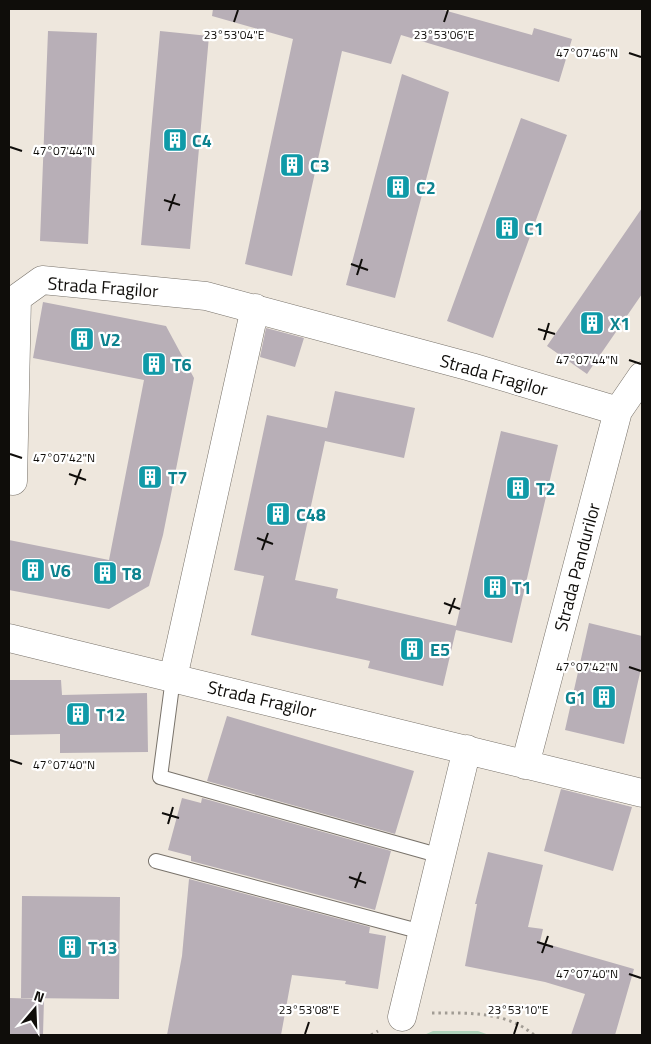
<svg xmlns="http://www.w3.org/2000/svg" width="651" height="1044" viewBox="0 0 651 1044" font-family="'Titillium Web',sans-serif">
	<rect width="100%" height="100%" fill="#eee7dd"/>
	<path fill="#b2d4bc" d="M433 1031H478L489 1035H424Z"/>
	<path fill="#b8afb7" d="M213 9H440L532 35 534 28 572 39 559 82 401 35 391 64 342 51 292 276 245 264 293 39 212 16Z
		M48 31 97 33 88 244 40 241Z
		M160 31 209 36 190 249 141 245Z
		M402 74 449 92 395 298 346 285Z
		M521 118 567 135 493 338 447 321Z
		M642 208V294L587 374 547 346Z
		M43 302 166 326 194 378 163 535 149 586 109 609 9 590V540L109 560 144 380 33 358Z
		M266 328 304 338 295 367 260 357Z
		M335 391 415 408 404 458 325 441 295 580 338 589 336 598 456 626 501 431 558 445 512 643 456 630 443 686 368 668 370 661 251 635 264 576 234 570 267 415 327 428Z
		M589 623 642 636V664L624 744 565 730Z
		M9 680H61L62 695 147 693 148 752 60 753V734L9 735Z
		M227 716 414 771 395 834 207 781Z
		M561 789 632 807 613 871 544 851Z
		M182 798 201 803 202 798 391 851 375 910 191 861V856L168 850Z
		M488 852 543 865 528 927 543 929 540 942 634 969 615 1035H571L585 994 545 982 465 966 477 904H475Z
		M189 879 370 927 369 933 386 936 378 989 345 984 346 981 292 975 281 1035H167L182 956Z
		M22 896 120 897 119 999 21 998Z
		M9 998 44 999 43 1035H9Z"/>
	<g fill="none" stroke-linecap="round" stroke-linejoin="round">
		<defs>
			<path id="lane" d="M173 678 160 777 441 856
				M156 861 422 932"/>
			<path id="street" d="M13 481 17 298 42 280 206 296 471 367 618 411
				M9 638 642 793
				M173 678 255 308
				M525 765 618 411 642 376
				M402 1017 467 749"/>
		</defs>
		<use href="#lane" stroke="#78726a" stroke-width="16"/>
		<use href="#street" stroke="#78726a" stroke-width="29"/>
		<path stroke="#a19c94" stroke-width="3" stroke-dasharray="2.5 4" stroke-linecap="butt" d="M432 1013C467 1013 506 1011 534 1035
			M371 1035 378 1031"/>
		<use href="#lane" stroke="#fff" stroke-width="14"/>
		<use href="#street" stroke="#fff" stroke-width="28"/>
	</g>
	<path fill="none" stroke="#0f0d0a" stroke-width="2" d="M234 22 238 10M444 22 448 10M629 53 641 57M10 147 22 151M164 200 180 205M169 211 175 194M351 264 368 270M357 275 362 259M538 329 555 334M544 340 549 323M629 360 641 364M10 454 22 458M69 474 86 480M75 485 81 469M257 538 273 544M262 550 268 533M444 603 460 609M449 614 455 598M629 667 641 671M10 760 22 764M162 813 179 818M168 824 173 807M349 877 366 883M355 888 361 872M537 942 553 947M542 953 548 936M629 974 641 978M305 1034 309 1022M514 1034 518 1022"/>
	<defs>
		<symbol id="building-square" viewBox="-11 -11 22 22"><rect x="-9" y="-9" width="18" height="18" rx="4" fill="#0f9aa8" stroke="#fff"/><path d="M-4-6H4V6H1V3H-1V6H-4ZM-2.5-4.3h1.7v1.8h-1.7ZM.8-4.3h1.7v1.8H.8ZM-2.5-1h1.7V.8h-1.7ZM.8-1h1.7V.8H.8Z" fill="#fff"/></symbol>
	</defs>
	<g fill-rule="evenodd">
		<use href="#building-square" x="161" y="126" width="28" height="28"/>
		<use href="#building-square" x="278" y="151" width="28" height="28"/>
		<use href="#building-square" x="384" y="173" width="28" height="28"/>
		<use href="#building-square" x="493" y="214" width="28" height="28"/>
		<use href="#building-square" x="578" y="309" width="28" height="28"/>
		<use href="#building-square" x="68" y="325" width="28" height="28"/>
		<use href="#building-square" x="140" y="350" width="28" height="28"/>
		<use href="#building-square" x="136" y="463" width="28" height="28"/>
		<use href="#building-square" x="504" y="474" width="28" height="28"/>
		<use href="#building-square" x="264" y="500" width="28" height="28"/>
		<use href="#building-square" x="19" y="556" width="28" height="28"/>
		<use href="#building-square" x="91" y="559" width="28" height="28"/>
		<use href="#building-square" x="481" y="573" width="28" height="28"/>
		<use href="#building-square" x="398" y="635" width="28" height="28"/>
		<use href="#building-square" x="590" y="683" width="28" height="28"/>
		<use href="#building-square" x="64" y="700" width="28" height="28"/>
		<use href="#building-square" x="56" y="933" width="28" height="28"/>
	</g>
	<g text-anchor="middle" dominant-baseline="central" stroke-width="4.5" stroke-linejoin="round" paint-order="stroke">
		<g font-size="18" font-weight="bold" fill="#0d838f" stroke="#fff" text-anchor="start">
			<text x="192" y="140">C4</text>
			<text x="310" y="165">C3</text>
			<text x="416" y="187">C2</text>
			<text x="524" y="228">C1</text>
			<text x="610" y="323">X1</text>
			<text x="100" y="339">V2</text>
			<text x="172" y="364">T6</text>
			<text x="168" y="477">T7</text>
			<text x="536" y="488">T2</text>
			<text x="296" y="514">C48</text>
			<text x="50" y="570">V6</text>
			<text x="122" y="573">T8</text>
			<text x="512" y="587">T1</text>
			<text x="430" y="649">E5</text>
			<text x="586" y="697" text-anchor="end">G1</text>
			<text x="96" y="714">T12</text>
			<text x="88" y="947">T13</text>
		</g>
		<g font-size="18" fill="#0f0d0a" stroke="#fff">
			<text transform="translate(103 287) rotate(4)">Strada Fragilor</text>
			<text transform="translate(494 375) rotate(16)">Strada Fragilor</text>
			<text transform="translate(577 567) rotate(-75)">Strada Pandurilor</text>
			<text transform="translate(262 699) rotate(13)">Strada Fragilor</text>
		</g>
	</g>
	<g font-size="12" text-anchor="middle" fill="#0f0d0a" stroke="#fff" stroke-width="4.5" stroke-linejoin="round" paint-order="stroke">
		<text x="234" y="39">23°53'04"E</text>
		<text x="444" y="39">23°53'06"E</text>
		<text x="587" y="57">47°07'46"N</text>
		<text x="64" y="155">47°07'44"N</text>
		<text x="587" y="364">47°07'44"N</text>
		<text x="64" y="462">47°07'42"N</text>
		<text x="587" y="671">47°07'42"N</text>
		<text x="64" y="769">47°07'40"N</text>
		<text x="587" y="978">47°07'40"N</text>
		<text x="309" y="1014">23°53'08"E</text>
		<text x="518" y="1014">23°53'10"E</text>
	</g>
	<rect width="651" height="1044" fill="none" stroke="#0f0d0a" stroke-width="20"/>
	<g transform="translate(35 1009) rotate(19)" stroke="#ffffff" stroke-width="4" paint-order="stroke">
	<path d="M0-4L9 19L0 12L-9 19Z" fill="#0f0d0a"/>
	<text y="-8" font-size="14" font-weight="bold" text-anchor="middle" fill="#0f0d0a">N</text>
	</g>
</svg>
